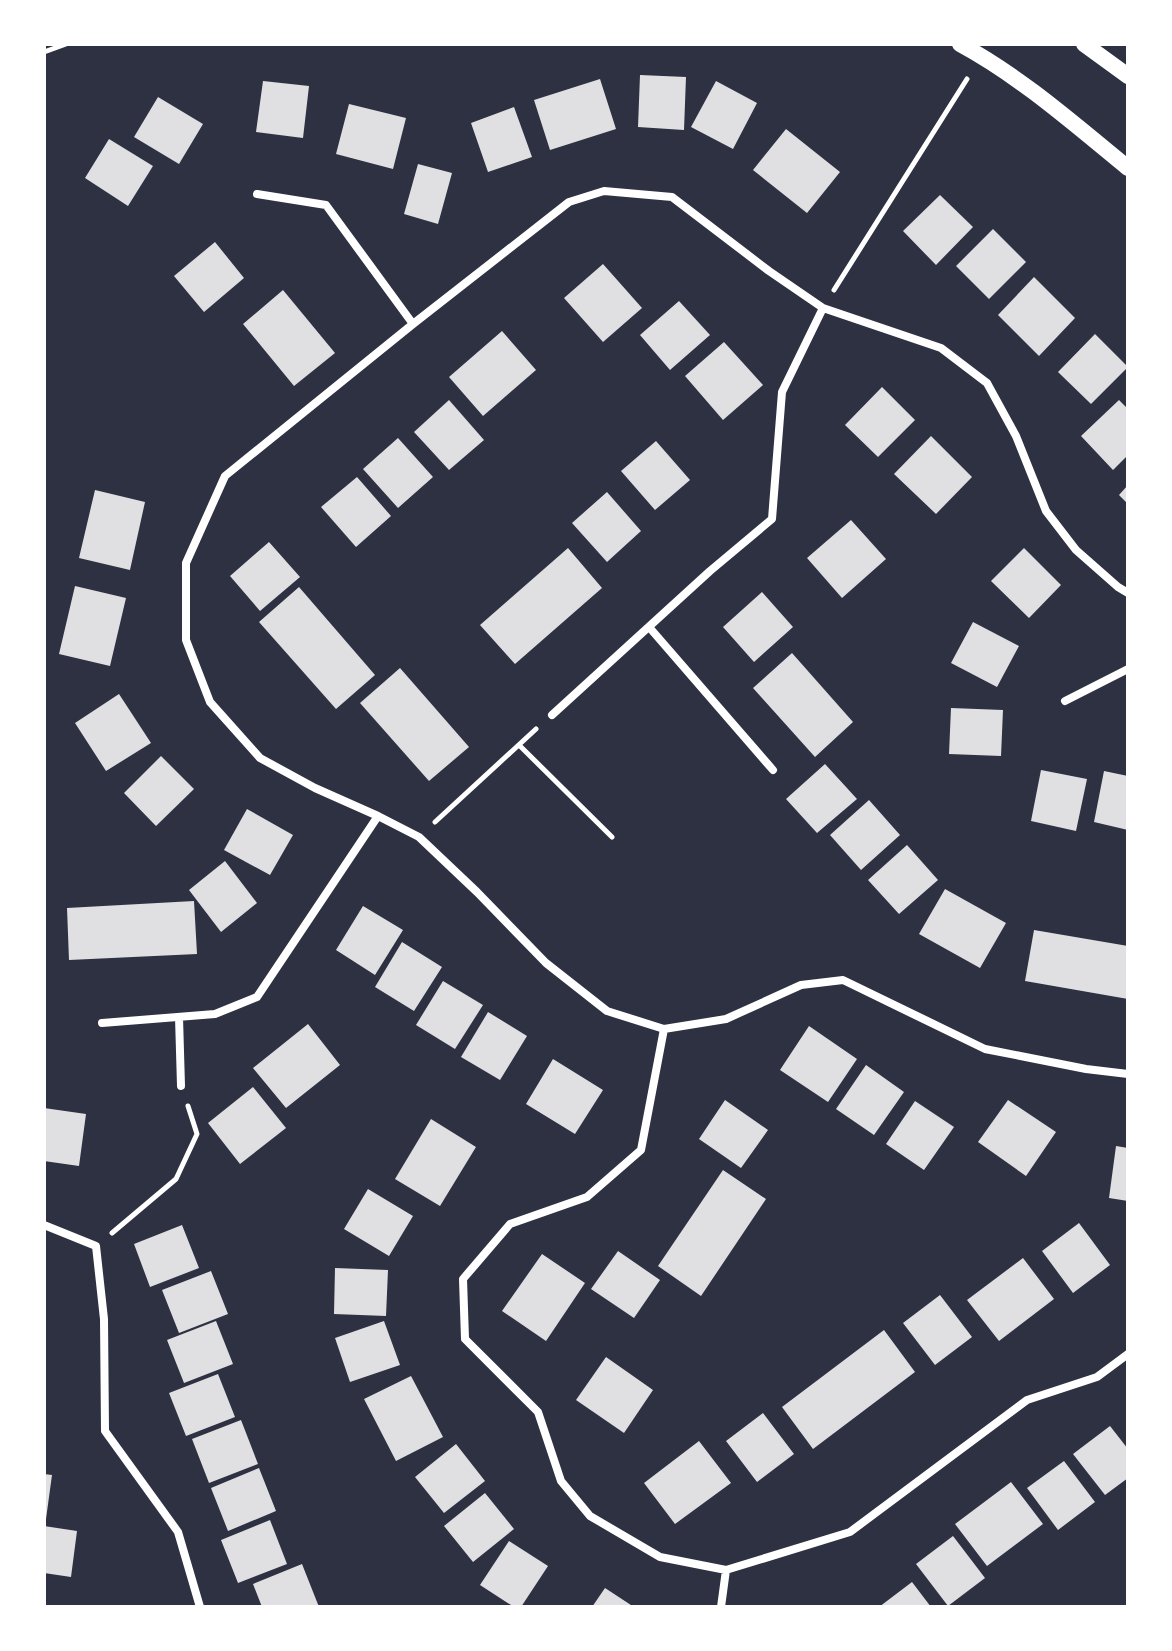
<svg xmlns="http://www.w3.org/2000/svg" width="1172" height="1651" viewBox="0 0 1172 1651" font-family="Barlow,sans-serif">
	<rect width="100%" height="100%" fill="#2d3142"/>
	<path fill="#e0e0e3" d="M640 75 686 77 684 130 638 127Z
		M600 79 616 129 550 150 534 100Z
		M263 81 309 86 303 138 256 132Z
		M716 81 757 103 733 149 691 127Z
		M158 97 203 124 179 164 134 137Z
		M349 104 406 118 393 169 336 154Z
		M514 107 532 157 488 172 471 123Z
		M786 129 840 172 807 213 753 170Z
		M109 139 153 166 128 206 85 178Z
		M418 164 452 173 438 224 404 214Z
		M940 195 973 227 936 265 903 231Z
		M993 229 1026 262 989 299 956 266Z
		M215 242 244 278 204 312 174 276Z
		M603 264 642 308 603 342 564 298Z
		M1034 277 1075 318 1039 356 998 315Z
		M283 290 335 353 294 386 243 324Z
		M679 301 710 335 670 370 640 335Z
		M502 331 536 370 483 416 449 377Z
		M1095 334 1128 367 1091 404 1058 372Z
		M724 342 763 385 723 420 685 376Z
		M882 387 915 420 878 457 845 425Z
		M449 400 484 440 449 470 414 432Z
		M1119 400 1128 409V455L1113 470 1081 436Z
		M931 436 972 477 936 514 894 474Z
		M398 438 433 477 398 508 363 469Z
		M656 441 690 480 655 510 621 471Z
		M357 477 391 516 356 547 321 507Z
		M1128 485V504L1119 495Z
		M95 490 145 502 130 570 79 558Z
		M607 492 641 531 607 562 572 523Z
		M851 520 886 559 842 598 807 558Z
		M269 542 300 577 260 611 230 576Z
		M568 548 602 588 515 664 480 625Z
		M1024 548 1061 585 1029 618 991 581Z
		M75 586 126 598 110 666 59 654Z
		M299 587 375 675 336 709 259 622Z
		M762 592 793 627 754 662 723 627Z
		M973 622 1019 646 997 687 951 663Z
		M792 653 853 722 815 757 753 688Z
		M400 668 469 747 429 781 360 703Z
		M119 694 151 743 106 771 75 723Z
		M951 708 1003 710 1001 756 949 754Z
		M161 756 194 789 156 826 124 793Z
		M825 764 857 799 817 833 786 799Z
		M1041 770 1087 779 1076 831 1031 821Z
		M1104 771 1128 776V830L1094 822Z
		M869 800 900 835 861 870 830 835Z
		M247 809 293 835 270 875 224 850Z
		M907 845 938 880 899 914 868 880Z
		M225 861 257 903 221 932 189 890Z
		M945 889 1006 923 980 968 919 934Z
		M194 901 197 954 69 960 67 908Z
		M363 906 403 930 375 975 336 950Z
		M1034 930 1128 946V999L1025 981Z
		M402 942 442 967 414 1011 375 987Z
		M443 981 483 1005 455 1049 416 1025Z
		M488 1012 527 1036 500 1080 461 1057Z
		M308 1024 340 1065 286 1108 253 1068Z
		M809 1026 857 1059 828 1102 780 1070Z
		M553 1059 603 1090 575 1134 526 1104Z
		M866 1065 904 1092 874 1135 836 1109Z
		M253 1087 286 1128 240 1164 208 1123Z
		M725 1100 768 1130 741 1168 699 1139Z
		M1008 1100 1056 1132 1026 1176 978 1142Z
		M915 1101 954 1127 924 1170 886 1144Z
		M44 1108 86 1114 79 1166 44 1161Z
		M431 1119 476 1147 440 1206 395 1179Z
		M1116 1146 1128 1148V1201L1109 1198Z
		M723 1170 766 1199 701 1296 658 1266Z
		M368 1189 413 1216 389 1256 344 1229Z
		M1079 1223 1110 1265 1073 1293 1042 1251Z
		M182 1225 199 1268 150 1287 134 1244Z
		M618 1251 660 1280 634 1318 591 1289Z
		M542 1254 585 1283 546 1341 502 1311Z
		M1023 1258 1054 1299 999 1341 967 1300Z
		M335 1268 388 1270 386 1316 334 1314Z
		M211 1271 228 1314 179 1333 162 1290Z
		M940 1295 972 1337 935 1365 903 1323Z
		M216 1321 233 1364 184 1383 167 1340Z
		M384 1321 400 1365 350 1382 335 1338Z
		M884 1330 915 1372 813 1449 782 1407Z
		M606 1357 653 1390 624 1433 576 1400Z
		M218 1374 235 1417 186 1436 169 1393Z
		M411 1376 443 1437 396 1461 364 1399Z
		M763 1413 794 1454 757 1482 726 1441Z
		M241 1420 258 1464 209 1483 192 1439Z
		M1110 1426 1128 1449V1478L1105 1495 1073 1454Z
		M699 1441 731 1483 675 1524 644 1483Z
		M456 1444 485 1481 444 1513 415 1477Z
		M1064 1461 1095 1502 1058 1530 1027 1488Z
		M259 1468 276 1511 228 1531 211 1488Z
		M44 1474 52 1475 46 1519 44 1518Z
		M1011 1482 1043 1524 987 1566 955 1524Z
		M485 1493 514 1529 473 1562 444 1526Z
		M270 1520 287 1564 238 1583 221 1540Z
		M44 1526 77 1531 71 1577 44 1573Z
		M953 1536 985 1578 948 1606 916 1564Z
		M509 1541 548 1566 521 1607H514L480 1585Z
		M302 1564 319 1607H262L253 1584Z
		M912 1582 931 1607H879Z
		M605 1588 634 1607H592Z"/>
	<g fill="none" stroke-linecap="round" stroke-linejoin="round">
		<path stroke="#fff" stroke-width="5" d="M44 52 66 44
			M834 290 967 79
			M519 745 612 837
			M435 822 536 729
			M112 1233 176 1179 197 1134 188 1106"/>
		<path stroke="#fff" stroke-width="8" d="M257 194 326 205 413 324
			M1128 593 1118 587 1076 550 1046 511 1016 436 987 383 941 348 823 308 769 271 672 197 604 191 569 202 413 324 225 476 186 563V640L210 702 260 758 315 788 378 816 419 837 477 892 546 963 607 1011 664 1029 726 1019 801 985 843 980 985 1049 1086 1069 1128 1074
			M649 627 773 770
			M1065 701 1128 669
			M552 715 710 571 772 519 782 392 823 308
			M179 1017 181 1086
			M102 1023 215 1014 257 997 378 816
			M664 1029 641 1150 587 1197 510 1224 463 1279 465 1339 538 1412 561 1481 590 1516 660 1557 726 1570 850 1532 1027 1400 1097 1377 1128 1354
			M44 1225 96 1246 104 1319 105 1431 178 1532 200 1607
			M721 1607 726 1570"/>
		<path stroke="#fff" stroke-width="16" d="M960 44C1021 77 1074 124 1128 168
			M1084 44 1128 76"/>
	</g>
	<rect width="1172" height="1651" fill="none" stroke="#ffffff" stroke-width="92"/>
</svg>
